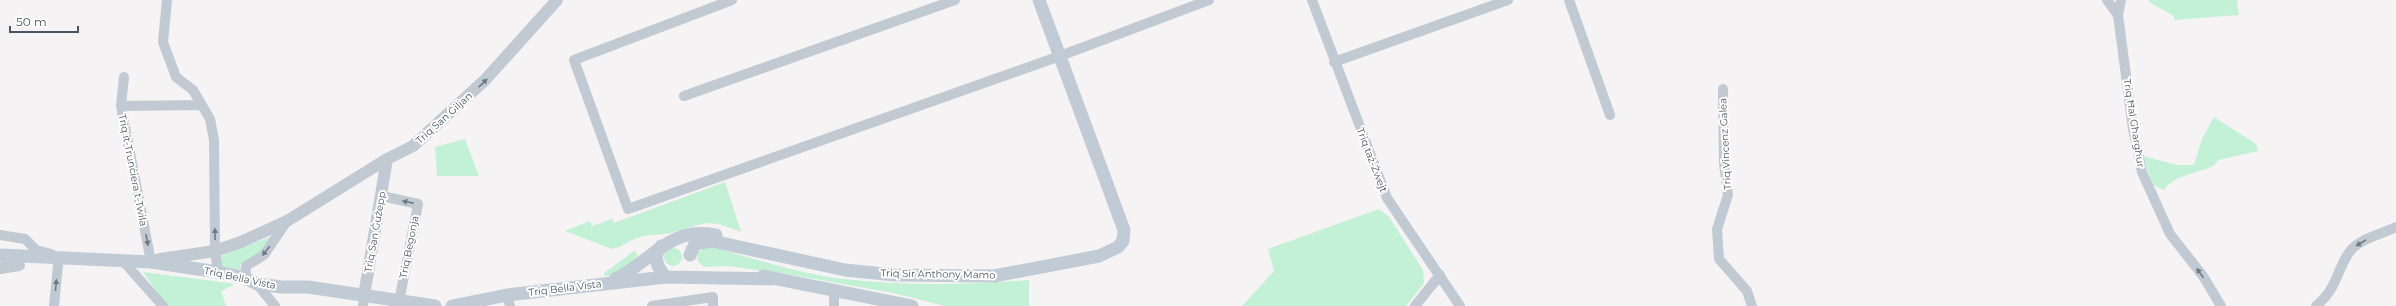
<svg xmlns="http://www.w3.org/2000/svg" width="2396" height="306" viewBox="0 0 2396 306" font-family="Montserrat,sans-serif">
	<rect width="100%" height="100%" fill="#f5f3f3"/>
	<path fill="#c3f1d5" d="M2149 0H2237L2239 15 2174 20V16L2149 2Z
		M2214 117 2256 144 2258 151 2218 160C2213 174 2177 170 2164 190L2153 185 2143 156 2177 165H2194L2202 139Z
		M465 139 479 176H437L435 147Z
		M725 182 741 232C704 217 706 224 670 233 660 235 648 234 637 238 628 241 621 248 612 249L565 231 590 221 592 226 612 219 614 223Z
		M1379 209 1389 217 1423 270 1424 283 1406 306H1242L1274 271 1268 249Z
		M273 236 262 254 240 265V270L227 269 220 265 221 256Z
		M709 246C753 258 798 274 844 279 905 286 968 285 1029 280V306H945L893 293 787 274 728 266 704 267 697 260 698 252Z
		M664 257a9 9 0 1 1 18 0a9 9 0 1 1-18 0Z
		M634 251 637 253V256C628 266 618 276 604 276V273Z
		M143 272 230 283 234 285 221 291 226 306H167Z"/>
	<g fill="none" stroke-linecap="round" stroke-linejoin="round">
		<path stroke="#c1cad2" stroke-width="10" d="M167 0 163 42 176 77 193 90 210 119 214 140 215 251 218 272
			M732 0 574 60 628 209 1060 56 1209 0
			M1312 0 1387 198 1460 306
			M1569 0 1610 115
			M2107 0 2118 15
			M2121 0 2118 15 2133 129 2142 172 2170 234 2203 276 2221 306
			M1334 62 1508 0
			M124 77 121 106 151 262
			M1723 89 1724 163 1728 195 1717 229 1719 259 1747 291 1752 306
			M684 96 955 0
			M121 106 201 105
			M382 196 418 204 399 302
			M0 235 25 239 36 250 51 254
			M124 262 163 306
			M245 278 246 266 264 255 287 221
			M257 284 275 306
			M834 291V306
			M507 295 510 306
			M54 306 58 265
			M363 306 364 296
			M652 306 713 297V306
			M1415 306 1440 275
			M2316 306C2336 290 2336 273 2348 254 2358 238 2381 235 2396 227"/>
		<path stroke="#c1cad2" stroke-width="12" d="M151 262 160 259 215 251 241 242 287 221 387 159 413 146 485 80 557 0
			M0 268 19 265
			M364 296 387 159"/>
		<path stroke="#c1cbd6" stroke-width="13" d="M661 246C652 257 657 268 666 277
			M0 255 151 262 218 272 245 278 257 284 282 287H308L435 306
			M690 255 695 244 712 241 845 270 895 275 994 276 1099 256 1118 247 1123 241 1124 230 1039 0
			M763 276 912 306
			M615 279C653 261 668 226 716 235
			M452 306 507 295 666 277 771 279"/>
	</g>
	<defs><path id="oneway-solid" d="M-6-.8H1V-3.2L6.5 0L1 3.2V.8H-6Z"/></defs>
	<g fill="#6e7983">
		<use href="#oneway-solid" transform="translate(483 83) rotate(-44)"/>
		<use href="#oneway-solid" transform="translate(408 202) rotate(-168)"/>
		<use href="#oneway-solid" transform="translate(215 234) rotate(-91)"/>
		<use href="#oneway-solid" transform="translate(147 240) rotate(79)"/>
		<use href="#oneway-solid" transform="translate(2361 243) rotate(149)"/>
		<use href="#oneway-solid" transform="translate(266 251) rotate(129)"/>
		<use href="#oneway-solid" transform="translate(2200 273) rotate(-126)"/>
		<use href="#oneway-solid" transform="translate(56 285) rotate(-85)"/>
	</g>
	<g text-anchor="middle" dominant-baseline="central" stroke-width="4" stroke-linejoin="round" paint-order="stroke">
		<g font-size="10" fill="#4a5661" stroke="#fff">
			<text transform="translate(444 118) rotate(-42)">Triq San Ġiljan</text>
			<text transform="translate(2134 123) rotate(81)">Triq Ħal Għargħur</text>
			<text transform="translate(1725 144) rotate(-93)">Triq Vincenz Galea</text>
			<text transform="translate(1372 160) rotate(69)">Triq taż-Żwejt</text>
			<text transform="translate(133 170) rotate(79)">Triq it-Trunċiera t-Twila</text>
			<text transform="translate(375 232) rotate(-80)">Triq San Ġużepp</text>
			<text transform="translate(409 247) rotate(-79)">Triq Begonja</text>
			<text transform="translate(938 274) rotate(1)">Triq Sir Anthony Mamo</text>
			<text transform="translate(240 278) rotate(12)">Triq Bella Vista</text>
			<text transform="translate(565 288) rotate(-7)">Triq Bella Vista</text>
		</g>
	</g>
	<path d="M10 26v6h68v-6" fill="none" stroke="#4a5661" stroke-width="2"/>
	<text x="16" y="26" font-size="12" fill="#4a5661" stroke="#ffffff" stroke-width="3" paint-order="stroke">50 m</text>
</svg>
